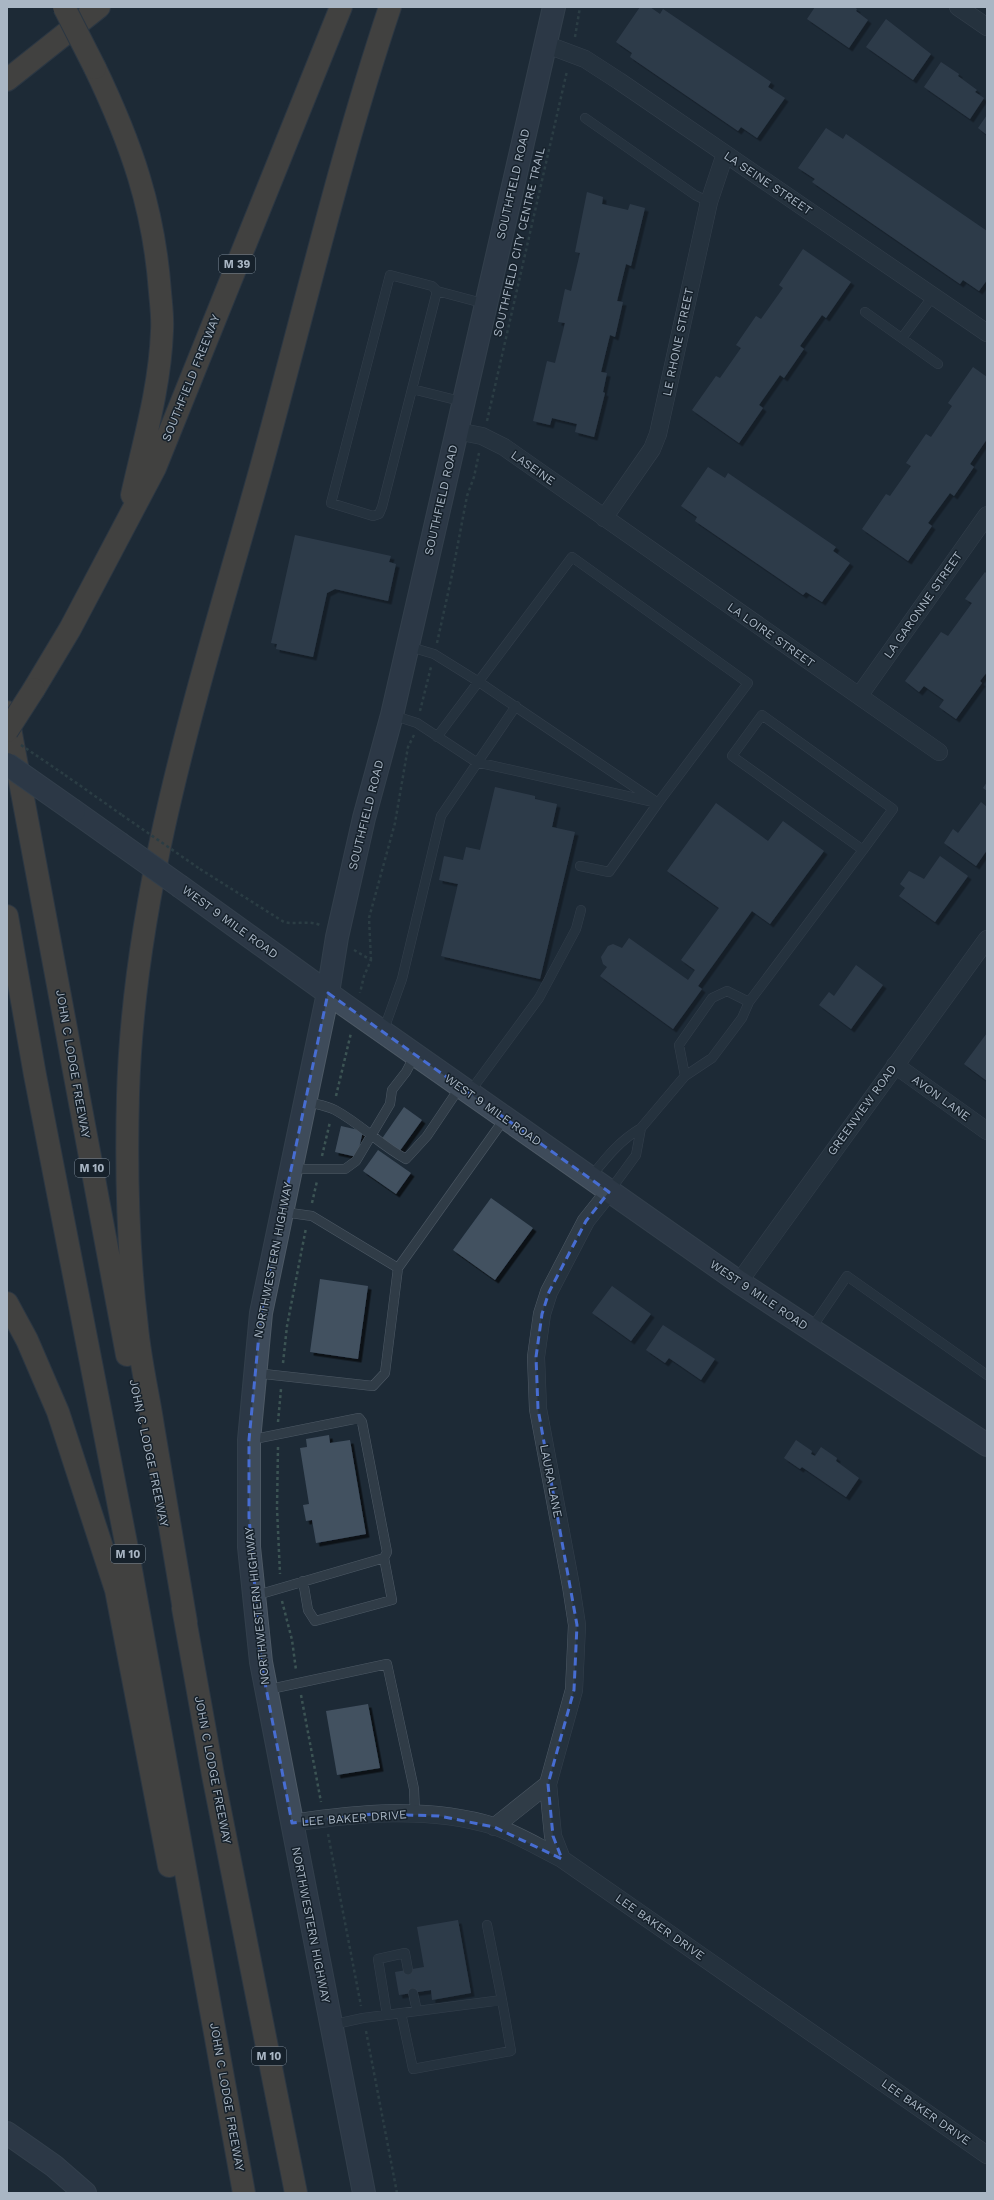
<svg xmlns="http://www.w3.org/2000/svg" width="994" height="2200" viewBox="0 0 994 2200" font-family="'Work Sans',sans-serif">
	<defs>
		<filter id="shadow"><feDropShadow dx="3.5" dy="3.5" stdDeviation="0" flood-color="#0009"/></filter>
	</defs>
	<rect width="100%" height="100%" fill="#1d2a36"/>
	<path fill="#425161" filter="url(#shadow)" d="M640 7H650L660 14 663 9 771 82 768 87 785 98 757 138 741 127 738 131 630 57 632 53 616 42Z
		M815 7H854L857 9 856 11 868 20 849 48 807 19Z
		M886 19 931 54 913 80 866 47Z
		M941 62 959 74 958 76 977 90 975 92 984 98 970 119 924 87Z
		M987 115V135L978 128Z
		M826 128 843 139 846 134 987 231V280L979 291 963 280 960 284 812 182 815 179 798 168Z
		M587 192 603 197 602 204 628 210 630 204 645 208 631 266 626 264 617 301 623 302 615 337 610 335 601 372 607 373 603 392 605 393 594 437 575 432 577 424 552 418 550 425 533 421 547 361 555 363 565 323 558 322 565 289 571 291 580 253 575 252Z
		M803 249 851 282 826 318 822 315 800 346 804 349 784 378 780 375 759 405 763 408 739 443 692 410 716 376 720 378 741 348 736 345 756 316 761 319 783 288 779 285Z
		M973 367 987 377V439L970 464 974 467 954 496 950 493 928 523 932 526 908 561 862 529 886 494 890 496 911 466 906 463 926 434 931 437 952 406 948 403Z
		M708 467 725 478 728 473 836 547 833 551 850 563 822 602 806 592 803 595 695 521 697 517 681 506Z
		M295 535 391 556 389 562 396 564 388 601 335 589 327 593 313 657 276 649 277 644 271 643Z
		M985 572 987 574V672L980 681 982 683 956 719 939 707 944 700 924 686 919 692 905 681 941 632 948 636 972 603 965 599Z
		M987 782V791L983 788Z
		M495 787 535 796V799L557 804 552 827 575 832 540 979 441 956 458 884 439 880 444 856 463 860 466 847 480 850Z
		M981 802 987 807V850L976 866 944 843 953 829 958 833Z
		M716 803 768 841 783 821 824 851 770 924 752 911 698 986 702 989 673 1029 600 976 607 967 603 964 601 957 608 946 613 944 622 948 629 938 688 980 695 970 681 960 719 908 667 871Z
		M940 856 968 876 935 922 899 896 905 888 900 884 909 871 924 879Z
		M856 965 883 985 851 1029 819 1005 829 992 834 996Z
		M987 1033V1081L964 1064Z
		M404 1107 422 1120 399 1152 381 1140Z
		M341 1126 363 1131 357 1157 335 1152Z
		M378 1150 411 1173 396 1194 363 1171Z
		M491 1198 533 1228 495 1280 453 1250Z
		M320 1279 368 1286 358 1359 310 1352Z
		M612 1286 651 1314 631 1341 592 1313Z
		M663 1325 715 1359 701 1380 669 1358 665 1363 646 1350Z
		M329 1435 330 1443 350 1440 366 1534 316 1543 312 1520 306 1521 303 1505 309 1504 300 1448 307 1447 306 1439Z
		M796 1440 812 1451 811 1454 815 1456 821 1447 837 1458 836 1461 859 1478 846 1497 802 1467 800 1469 784 1458Z
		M368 1704 380 1768 337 1775 326 1711Z
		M458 1920 471 1993 432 2000 431 1990 399 1995 395 1972 424 1967 417 1927Z"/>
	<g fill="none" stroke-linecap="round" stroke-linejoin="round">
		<defs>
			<path id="service" d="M585 118 695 195 709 202
				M437 291 432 286 390 275 331 503 373 516 379 514 382 507 437 291 486 304
				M865 312 938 364
				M902 338 933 296
				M412 389 464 402
				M407 646 434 654 479 682 658 803 609 872 580 866
				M392 715 417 723 476 762 658 803 748 683 572 557 437 737
				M383 1032 402 979 441 816 516 706
				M685 1076 679 1045 712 998 727 991 749 1002
				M469 1093 539 998 576 929 581 910
				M305 1101C314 1104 326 1105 335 1110 361 1124 380 1145 406 1159L427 1136 460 1087
				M641 1128 685 1076 712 1058 742 1018 749 1002 863 850 732 756 762 715 893 809 863 850
				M291 1169H345L356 1161 390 1104 392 1090 406 1072 415 1055
				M590 1178C606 1158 619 1141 641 1128L636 1155 609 1192
				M283 1212 312 1216 398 1268
				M811 1329 847 1276 987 1375
				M255 1373 373 1386 385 1373 398 1268 505 1118
				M250 1440 359 1418 362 1422 387 1552 384 1558 254 1596
				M303 1581 308 1610 315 1621 392 1600 384 1558
				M266 1690 387 1664 414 1789 415 1814
				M413 1993 417 2011
				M401 2013 413 2069 511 2051 502 2000
				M387 2015 378 1959 405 1953 408 1970
				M331 2025 363 2018 502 2000 487 1925"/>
			<path id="minor" d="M958 7 987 27
				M545 44 585 59 619 81 987 333
				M457 431 482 436 504 447 939 752
				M604 518 652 449 658 434 709 202 725 154
				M859 696 987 515
				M895 1065 987 1131
				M739 1282 987 939
				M292 1823C357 1813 429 1806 494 1826 517 1834 540 1848 562 1859L987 2155
				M494 1827 548 1784
				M562 1859 553 1836 548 1784 574 1690 577 1625 571 1586 538 1409 536 1357 542 1314 549 1292 586 1221 609 1192"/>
			<path id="secondary" d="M74 811 119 843
				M181 887 346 1006 739 1282 987 1445
				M7 2133 54 2166 85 2193
				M364 2193 261 1662 249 1547V1440L261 1313 328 993 337 937 364 818 392 715 554 7"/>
			<path id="motorway" d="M95 68C131 143 154 208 160 292 161 304 163 318 162 331 160 387 144 441 132 495
				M7 80 99 7
				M34 689 70 629 155 468 341 7
				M7 712 127 1355
				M7 916 35 1075 128 1553 244 2193
				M7 1303 27 1340 58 1412 116 1590 169 1866
				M183 1608 213 1775 296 2193
				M186 1622C175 1557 164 1491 153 1426 148 1393 140 1360 137 1327 128 1252 126 1171 128 1095 134 882 203 675 260 471 303 316 339 159 390 7"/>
		</defs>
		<use href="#service" stroke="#4d5965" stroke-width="10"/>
		<use href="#minor" stroke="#4d5965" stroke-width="18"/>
		<use href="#secondary" stroke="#4d5965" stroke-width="24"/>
		<use href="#motorway" stroke="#3b4651" stroke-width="24"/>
		<path stroke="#3c5454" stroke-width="2.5" stroke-dasharray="3 3" stroke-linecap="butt" d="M575 37 580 7
			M487 421 567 71
			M437 643 452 575 467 496 474 477 479 453
			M420 711 431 667
			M65 775 122 815
			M200 869 284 922C296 925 308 920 320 925
			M354 950 371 960 364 976 360 993
			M371 960 369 918 395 823 408 747 414 735
			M336 1096C341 1075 346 1054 351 1033
			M322 1156 330 1122
			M312 1203 317 1181
			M283 1363 287 1326 306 1228
			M278 1422 281 1389
			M278 1447 277 1508 280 1574
			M282 1601 292 1640 296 1670
			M301 1695 321 1802
			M328 1834 361 2006
			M366 2031 397 2193"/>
		<use href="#service" stroke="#303c47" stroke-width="9"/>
		<use href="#minor" stroke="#303c47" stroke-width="17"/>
		<use href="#secondary" stroke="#3e4b5a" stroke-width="22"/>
		<use href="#motorway" stroke="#6d5d4c" stroke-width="22"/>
		<defs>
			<path id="secondary-bridge" d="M7 764 74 811
				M119 843 181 887"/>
			<path id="motorway-bridge" d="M64 7 95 68
				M7 731 34 689"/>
		</defs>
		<use href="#secondary-bridge" stroke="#4d5965" stroke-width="24" stroke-linecap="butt"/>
		<use href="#motorway-bridge" stroke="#3b4651" stroke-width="24" stroke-linecap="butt"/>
		<path stroke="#3c5454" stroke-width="2.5" stroke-dasharray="3 3" stroke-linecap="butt" d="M21 745 65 775
			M122 815 200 869"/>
		<use href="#secondary-bridge" stroke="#3e4b5a" stroke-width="22"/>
		<use href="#motorway-bridge" stroke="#6d5d4c" stroke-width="22"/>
	</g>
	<path d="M0 0H994V2200H0ZM328 993 609 1192 586 1221 549 1292 542 1314 536 1357 538 1409 577 1625 574 1690 548 1784 553 1836 562 1859 494 1827 439 1816 374 1814 292 1823 261 1662 249 1517V1440L261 1313Z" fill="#1d2a36" fill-opacity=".55" fill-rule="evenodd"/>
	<path fill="none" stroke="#476dd2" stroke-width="3" stroke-dasharray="8 5" stroke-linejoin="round" d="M328 993 609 1192 586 1221 549 1292 542 1314 536 1357 538 1409 577 1625 574 1690 548 1784 553 1836 562 1859 494 1827 439 1816 374 1814 292 1823 261 1662 249 1517V1440L261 1313Z"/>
	<g text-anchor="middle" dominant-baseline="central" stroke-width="3" stroke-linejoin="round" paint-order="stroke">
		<g fill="#16212b" stroke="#7d8996" stroke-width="1">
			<rect x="219" y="255" width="36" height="18" rx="3"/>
			<rect x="75" y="1159" width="34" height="18" rx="3"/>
			<rect x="111" y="1545" width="34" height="18" rx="3"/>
			<rect x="252" y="2047" width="34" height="18" rx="3"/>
		</g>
		<g font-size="11" font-weight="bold" fill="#a9b6c4">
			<text x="237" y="264">M 39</text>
			<text x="92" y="1168">M 10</text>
			<text x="128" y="1554">M 10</text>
			<text x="269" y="2056">M 10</text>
		</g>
		<g font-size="12" fill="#a9b6c4" stroke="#16212b">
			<text transform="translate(768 183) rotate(34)">LA SEINE STREET</text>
			<text transform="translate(513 184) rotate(-77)">SOUTHFIELD ROAD</text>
			<text transform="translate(519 242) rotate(-77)">SOUTHFIELD CITY CENTRE TRAIL</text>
			<text transform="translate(678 342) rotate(-78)">LE RHONE STREET</text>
			<text transform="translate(191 378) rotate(-68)">SOUTHFIELD FREEWAY</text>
			<text transform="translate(533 468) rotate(35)">LASEINE</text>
			<text transform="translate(441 500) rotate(-77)">SOUTHFIELD ROAD</text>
			<text transform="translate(923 605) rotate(-55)">LA GARONNE STREET</text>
			<text transform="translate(771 635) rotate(35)">LA LOIRE STREET</text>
			<text transform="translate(366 815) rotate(-76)">SOUTHFIELD ROAD</text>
			<text transform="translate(230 922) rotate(36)">WEST 9 MILE ROAD</text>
			<text transform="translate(73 1064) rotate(80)">JOHN C LODGE FREEWAY</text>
			<text transform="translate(941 1098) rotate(36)">AVON LANE</text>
			<text transform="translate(493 1110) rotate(35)">WEST 9 MILE ROAD</text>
			<text transform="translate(862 1110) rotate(-54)">GREENVIEW ROAD</text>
			<text transform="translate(273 1260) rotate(-79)">NORTHWESTERN HIGHWAY</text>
			<text transform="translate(759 1295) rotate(34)">WEST 9 MILE ROAD</text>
			<text transform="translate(149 1453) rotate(78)">JOHN C LODGE FREEWAY</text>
			<text transform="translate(551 1481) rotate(79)">LAURA LANE</text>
			<text transform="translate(257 1606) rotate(-96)">NORTHWESTERN HIGHWAY</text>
			<text transform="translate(213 1770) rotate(79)">JOHN C LODGE FREEWAY</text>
			<text transform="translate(354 1818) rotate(-4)">LEE BAKER DRIVE</text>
			<text transform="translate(311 1925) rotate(79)">NORTHWESTERN HIGHWAY</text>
			<text transform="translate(660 1927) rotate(35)">LEE BAKER DRIVE</text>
			<text transform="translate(227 2097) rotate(80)">JOHN C LODGE FREEWAY</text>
			<text transform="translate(926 2112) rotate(35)">LEE BAKER DRIVE</text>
		</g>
	</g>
	<rect width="994" height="2200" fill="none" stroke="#a9b6c4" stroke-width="16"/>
</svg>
